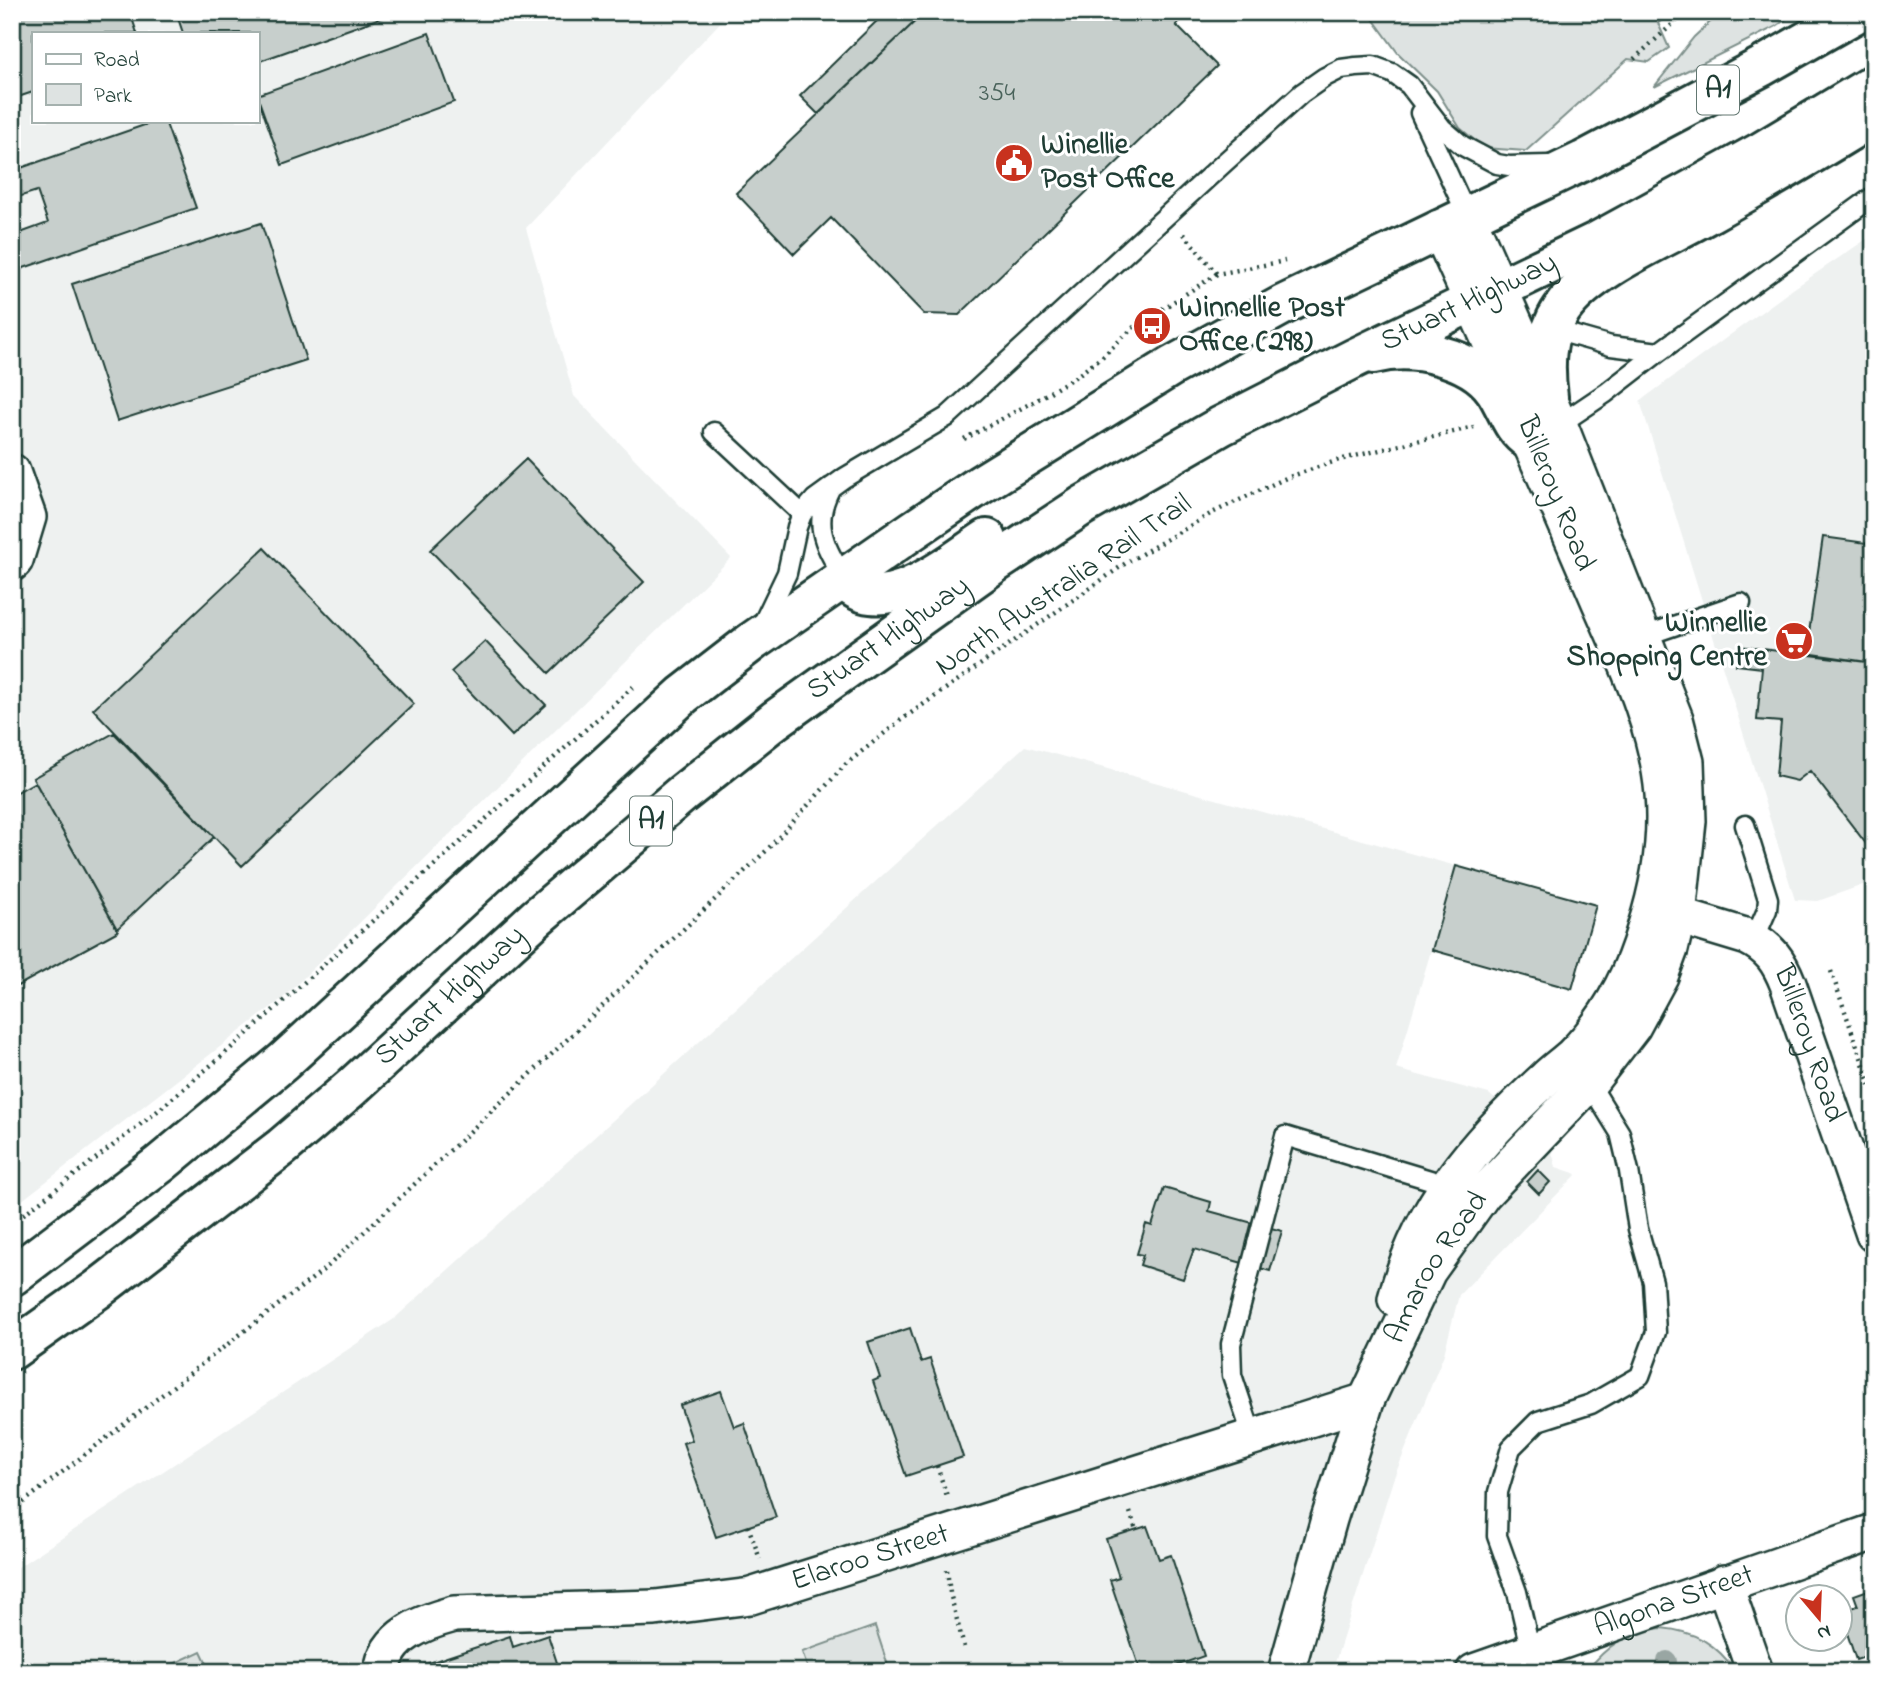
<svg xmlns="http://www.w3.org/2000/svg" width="1886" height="1684" viewBox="0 0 1886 1684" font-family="'Indie Flower',sans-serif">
	<rect width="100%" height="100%" fill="#fff"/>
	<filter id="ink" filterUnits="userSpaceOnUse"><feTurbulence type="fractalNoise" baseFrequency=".0143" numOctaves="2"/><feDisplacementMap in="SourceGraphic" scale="14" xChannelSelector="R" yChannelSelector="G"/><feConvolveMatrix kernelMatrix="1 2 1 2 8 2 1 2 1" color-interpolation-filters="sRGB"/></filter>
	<g filter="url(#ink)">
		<path fill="#eef1f0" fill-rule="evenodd" d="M12 12H730L526 228 574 396 731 558 283 998 12 1208ZM33 33H257V121H33Z
			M1874 234V881L1818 901 1795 900 1640 401 1790 291Z
			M1025 746 1456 866 1396 1069 1489 1094 1551 1148 1556 1167 1577 1174 1459 1295 1444 1354 1393 1480 1332 1672H12V1571L394 1319Z"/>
		<path fill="#dee3e2" stroke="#7e908b" stroke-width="2" d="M1368 12H1673L1658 23 1669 48 1649 62 1628 59 1526 151 1484 148 1460 128 1437 91 1398 53Z
			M1721 12H1797L1775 27 1654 87 1694 37Z
			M875 1626 890 1672H809L802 1652Z
			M1661 1628C1695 1631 1717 1644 1736 1672H1586C1606 1646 1627 1631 1661 1628Z
			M201 1651 211 1672H156Z"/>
		<path fill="#c7cfcc" stroke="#1f3d34" stroke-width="2" d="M12 12H130L137 33H33V92L12 99Z
			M176 12H397L257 62V33H183Z
			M886 12H925L818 114 800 96Z
			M925 12H1189L1176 25 1217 66 959 315 924 314 831 218 794 254 736 193Z
			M429 33 454 102 282 165 257 95Z
			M156 121H165L196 208 12 272V236L48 223 37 191 12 199V171Z
			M261 223 306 360 117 421 72 284Z
			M526 459 644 582 549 673 430 550Z
			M1823 537 1874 544V663L1806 653Z
			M264 548 414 704 242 866 93 709Z
			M485 641 546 705 512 736 451 672Z
			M1739 646 1874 663V854L1810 771 1797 781 1776 776 1781 722 1757 720 1762 668 1736 665Z
			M114 733 214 837 117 929 33 778Z
			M35 782 118 931 12 989V795Z
			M1456 866 1596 905 1572 989 1432 950Z
			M1538 1170 1550 1182 1539 1194 1527 1182Z
			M1164 1188 1211 1202 1209 1211 1282 1231 1270 1271 1194 1249 1183 1279 1140 1265 1143 1255 1137 1254 1146 1224 1152 1226Z
			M910 1328 921 1362 930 1359 963 1457 906 1476 873 1381 880 1378 868 1342Z
			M721 1391 734 1427 744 1423 776 1517 716 1537 683 1443 692 1440 680 1405Z
			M1147 1526 1159 1559 1171 1555 1204 1656 1159 1672H1141L1110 1580 1119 1577 1106 1539Z
			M1874 1588V1654L1856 1660 1840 1612 1858 1606 1854 1595Z
			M548 1635 560 1672H412L411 1669 510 1636 513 1647Z"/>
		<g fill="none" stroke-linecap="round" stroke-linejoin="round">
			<defs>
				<path id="lane" d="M1420 113 1467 215
					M1551 329 1611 346 1659 352
					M1554 428 1606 393 1659 352 1874 196
					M714 432 802 514
					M831 487C811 525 825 545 844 579
					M763 623 787 573 797 527 802 514 815 499 844 478 947 417 1225 162 1302 93 1325 77 1341 69 1356 67 1373 66 1392 73 1409 85 1442 128 1463 146 1497 164 1509 166 1549 165
					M1639 640 1653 633 1741 603
					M1745 825 1768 899 1767 910 1754 940
					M1252 1435 1232 1375 1231 1344 1285 1136 1447 1185
					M1531 1652 1517 1592 1497 1536 1498 1492 1511 1448 1538 1421 1591 1404 1640 1376 1656 1332 1653 1282 1638 1229 1629 1171 1620 1133 1589 1083"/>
				<g id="street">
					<path d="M12 472 28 517 15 560 12 563"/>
					<path id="s1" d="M1655 909 1748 937C1770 948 1779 961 1788 984L1874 1234"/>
					<path d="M1396 1299C1419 1208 1476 1142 1544 1080 1553 1071 1563 1064 1572 1056 1608 1020 1631 978 1645 929 1659 886 1667 840 1663 794 1657 725 1626 662 1599 600 1576 546 1553 493 1529 440L1521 410 1439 228"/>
					<path d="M1724 1583 1755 1672"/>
					<path id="s2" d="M382 1672C386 1635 424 1622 454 1614L655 1608 751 1596 1366 1401"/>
					<path id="s3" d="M1286 1672 1329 1519 1366 1401 1428 1271 1483 1194 1589 1083 1633 1026 1660 976 1670 949 1678 915 1688 821 1686 762 1675 719 1557 419 1467 215"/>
					<path id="s4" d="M1474 1672 1874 1532"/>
				</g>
				<g id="highway">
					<path d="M1374 354C1412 344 1471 356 1495 390 1506 406 1512 430 1529 440"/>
					<path d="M1548 397C1544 367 1544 335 1562 309 1589 270 1661 240 1704 216 1761 184 1818 151 1874 116"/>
					<path d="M844 579C882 623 951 562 987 539"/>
					<path d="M12 1276 160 1164 283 1062 683 695 753 641 912 531 980 485 1172 366 1283 305 1583 161 1761 67 1858 12"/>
					<path id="s5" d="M12 1350 98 1289 282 1147 351 1088 537 917 682 794 775 720 991 566 1082 506 1221 426 1355 358 1598 241 1759 153 1874 84"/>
				</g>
			</defs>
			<use href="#lane" stroke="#1f3d34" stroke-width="23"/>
			<use href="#street" stroke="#1f3d34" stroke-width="40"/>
			<use href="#highway" stroke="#1f3d34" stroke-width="44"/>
			<path stroke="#1f3d34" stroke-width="4.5" stroke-dasharray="2 5" stroke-linecap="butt" d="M1634 59 1686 12
				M1184 234 1217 274
				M964 439 1035 401 1078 375 1103 356 1134 327 1217 274 1285 261
				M1831 971 1874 1095
				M12 1223 154 1114 230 1049 634 686
				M937 1466 948 1499
				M12 1511 326 1268 766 851 846 764 901 720 1126 563 1212 513 1286 478 1339 460 1474 427
				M1130 1512 1136 1530
				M748 1526 760 1559
				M947 1570 950 1593 964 1647"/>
			<use href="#lane" stroke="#fff" stroke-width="18"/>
			<use href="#street" stroke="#fff" stroke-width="35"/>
			<use href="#highway" stroke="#fff" stroke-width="38"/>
		</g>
		<circle fill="#99a6a3" cx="1667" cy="1661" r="10"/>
	</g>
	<defs>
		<symbol id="civic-disc" viewBox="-11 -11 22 22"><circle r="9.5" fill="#c8321e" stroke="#fff"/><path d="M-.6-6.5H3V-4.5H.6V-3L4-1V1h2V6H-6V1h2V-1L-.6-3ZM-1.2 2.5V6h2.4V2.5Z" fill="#fff"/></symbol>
		<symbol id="bus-disc" viewBox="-11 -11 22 22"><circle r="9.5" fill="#c8321e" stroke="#fff"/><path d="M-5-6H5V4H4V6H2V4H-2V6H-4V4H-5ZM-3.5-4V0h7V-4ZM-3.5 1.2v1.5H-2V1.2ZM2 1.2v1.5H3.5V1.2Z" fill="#fff"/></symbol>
		<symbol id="supermarket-disc" viewBox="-11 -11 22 22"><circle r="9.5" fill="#c8321e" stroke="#fff"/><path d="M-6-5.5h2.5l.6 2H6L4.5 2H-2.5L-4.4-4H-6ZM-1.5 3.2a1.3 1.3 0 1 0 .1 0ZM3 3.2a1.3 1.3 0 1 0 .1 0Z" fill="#fff"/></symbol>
	</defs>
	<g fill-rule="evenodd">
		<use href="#civic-disc" x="992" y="141" width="44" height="44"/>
		<use href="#bus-disc" x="1130" y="304" width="44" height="44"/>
		<use href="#supermarket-disc" x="1772" y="619" width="44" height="44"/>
	</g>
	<g text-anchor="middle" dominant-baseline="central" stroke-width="6" stroke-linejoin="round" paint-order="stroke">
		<g font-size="26" fill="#49625a">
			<text x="997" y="94">354</text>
		</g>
		<g fill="#fff" stroke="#627771" stroke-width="2">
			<rect x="1697" y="65.5" width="42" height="49" rx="5"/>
			<rect x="630" y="796.5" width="42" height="49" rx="5"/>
		</g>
		<g font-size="28" font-weight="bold" fill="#1f3d34">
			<text x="1718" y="90">A1</text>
			<text x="651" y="821">A1</text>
		</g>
		<g font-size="30" font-weight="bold" fill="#1f3d34" stroke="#fff" text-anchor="start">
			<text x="1041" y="146">Winellie<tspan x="1041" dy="34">Post Office</tspan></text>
			<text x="1179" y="309">Winnellie Post<tspan x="1179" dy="34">Office (298)</tspan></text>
			<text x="1767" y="624" text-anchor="end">Winnellie<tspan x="1767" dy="34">Shopping Centre</tspan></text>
		</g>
		<g font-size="30" fill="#1f3d34" stroke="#fff">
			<text stroke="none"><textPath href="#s5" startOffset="1802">Stuart Highway</textPath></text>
			<text transform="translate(1555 494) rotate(68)">Billeroy Road</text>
			<text transform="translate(1064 586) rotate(-34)">North Australia Rail Trail</text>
			<text stroke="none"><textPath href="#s5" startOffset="1130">Stuart Highway</textPath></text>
			<text stroke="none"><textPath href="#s5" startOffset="564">Stuart Highway</textPath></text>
			<text stroke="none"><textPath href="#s1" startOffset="224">Billeroy Road</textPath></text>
			<text stroke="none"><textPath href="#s3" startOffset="434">Amaroo Road</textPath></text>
			<text stroke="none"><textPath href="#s2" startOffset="522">Elaroo Street</textPath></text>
			<text stroke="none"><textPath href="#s4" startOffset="212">Algona Street</textPath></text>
		</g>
	</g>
	<rect width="1886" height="1684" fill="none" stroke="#fff" stroke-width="42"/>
	<rect x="21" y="21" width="1844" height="1642" fill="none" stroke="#1f3d34" stroke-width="2.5" filter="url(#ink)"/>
	<rect x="32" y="32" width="228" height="91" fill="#ffffff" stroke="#a5b1ae" stroke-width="2"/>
	<rect x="46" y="54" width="35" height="10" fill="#ffffff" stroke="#a5b1ae" stroke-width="2"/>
	<text x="94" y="66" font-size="21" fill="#1f3d34">Road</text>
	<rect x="46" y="84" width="35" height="21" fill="#dee3e2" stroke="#a5b1ae" stroke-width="2"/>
	<text x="94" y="102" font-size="21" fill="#1f3d34">Park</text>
	<g transform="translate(1819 1618) rotate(161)"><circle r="33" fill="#ffffff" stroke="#a5b1ae" stroke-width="2"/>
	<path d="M0-5L12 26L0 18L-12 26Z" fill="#c8321e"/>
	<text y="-10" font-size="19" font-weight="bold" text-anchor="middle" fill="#1f3d34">N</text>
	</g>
</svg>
